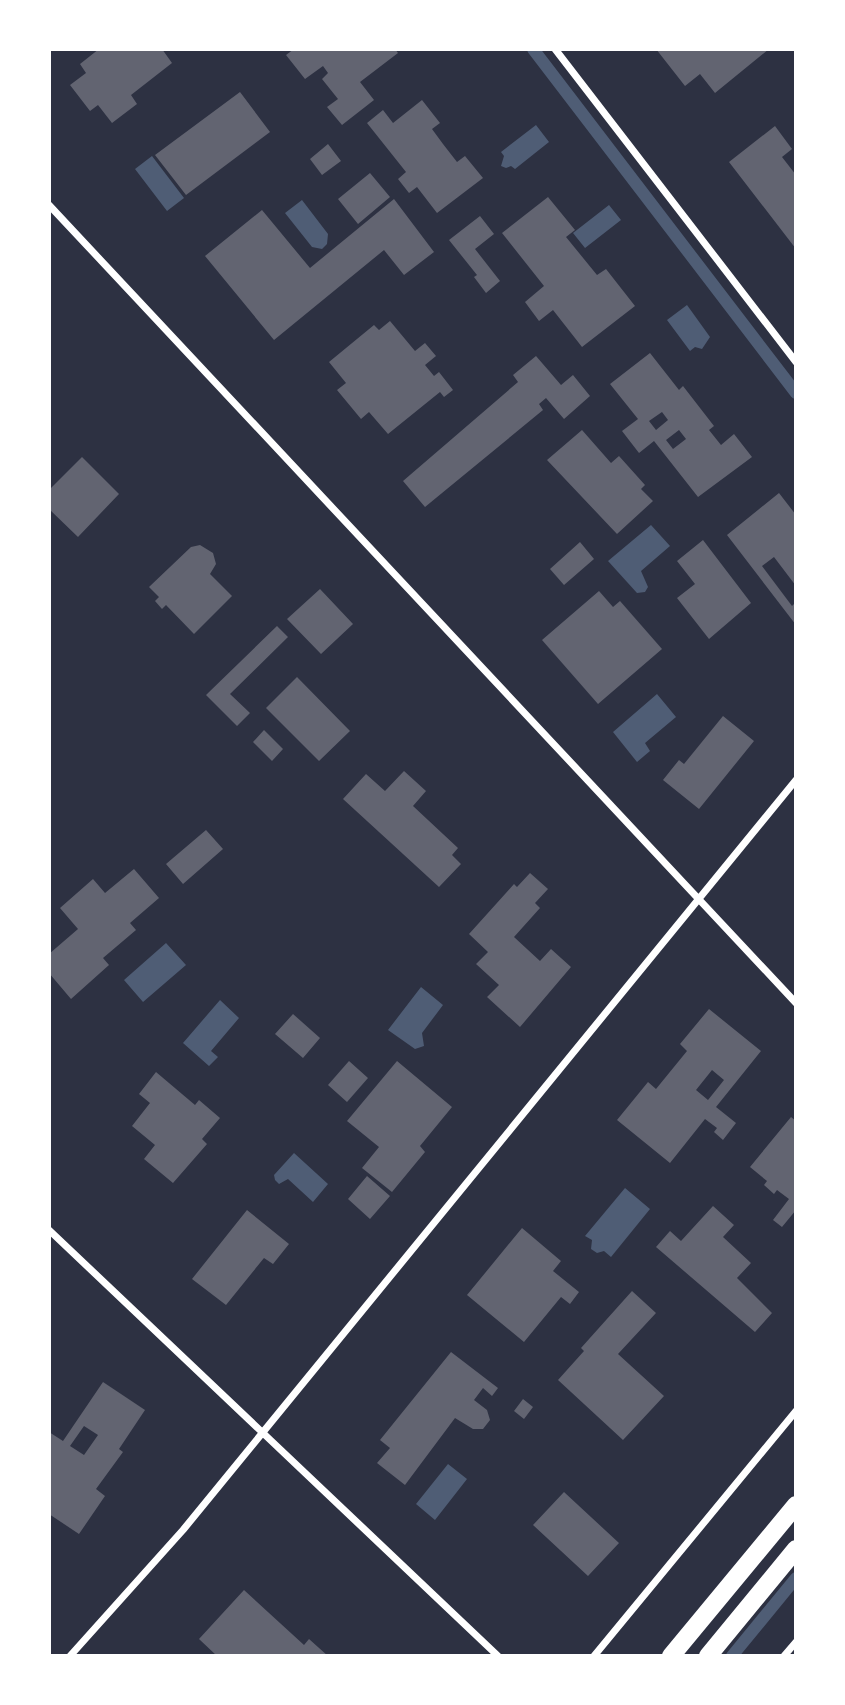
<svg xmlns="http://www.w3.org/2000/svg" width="845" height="1705" viewBox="0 0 845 1705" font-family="'Noto Sans',sans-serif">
	<rect width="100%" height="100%" fill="#2d3142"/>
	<path fill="#4f5d75" d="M536 125 549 142 515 169 511 166 506 168 501 166 504 156 501 152Z
		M152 156 184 198 167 211 135 169Z
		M302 200 328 234 327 244 322 249 312 247 285 213Z
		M609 205 621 220 585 248 573 233Z
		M687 305 710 337 702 349 695 347 690 351 667 320Z
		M651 525 670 546 641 571 648 587 645 592 637 593 608 561Z
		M657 694 676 717 645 743 650 751 637 762 613 732Z
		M166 943 186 965 143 1002 124 980Z
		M421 987 443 1005 422 1033 424 1046 415 1049 388 1030Z
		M220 1000 239 1018 211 1051 218 1057 209 1066 183 1043Z
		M294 1153 328 1184 313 1202 288 1179 279 1184 275 1180 274 1175Z
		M625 1188 650 1209 611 1257 604 1251 597 1253 591 1249 592 1240 585 1236Z
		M448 1464 467 1479 435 1520 416 1504Z"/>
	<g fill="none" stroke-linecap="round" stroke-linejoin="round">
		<path stroke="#4f5d75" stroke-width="12" d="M533 49 796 393
			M732 1656 796 1578"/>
	</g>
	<path fill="#626471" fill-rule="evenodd" d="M99 49H162L172 63 131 95 137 104 112 123 98 105 90 111 70 85 86 73 80 64Z
		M294 49H395L398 53 360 82 374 100 342 125 327 107 338 99 322 79 328 73 323 66 305 79 286 55Z
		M656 49H769L715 93 700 74 685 86Z
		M240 92 270 132 186 195 155 155Z
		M422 100 440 123 432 129 443 144 457 162 465 156 483 178 437 213 417 187 409 193 398 179 406 172 367 123 383 110 393 123Z
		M775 126 792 149 782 157 796 175V249L729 162Z
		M328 144 341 161 322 175 310 159Z
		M370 173 390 197 358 224 338 199Z
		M548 197 575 230 566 237 597 275 606 269 635 306 582 347 553 310 539 321 525 302 544 286 502 233Z
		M394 199 434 252 404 275 384 250 274 340 205 256 262 210 310 268Z
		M480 216 494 234 475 249 500 281 486 293 474 277 477 275 449 240Z
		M390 321 415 351 425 343 436 356 425 365 434 376 439 372 453 390 444 397 440 392 388 434 369 412 361 419 337 390 346 383 329 362 374 325 379 330Z
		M650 353 679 390 683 386 714 426 709 430 721 445 734 434 752 457 698 497 654 441 639 453 622 431 638 419 610 384ZM662 412 668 420 656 430 649 421ZM679 430 686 439 673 449 666 440Z
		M536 356 561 385 573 375 590 396 564 419 546 398 539 404 543 410 425 507 403 481 518 382 513 375Z
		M582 430 611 463 619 456 645 485 641 489 653 501 617 534 547 460Z
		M82 457 119 494 78 537 49 509V490Z
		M779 493 796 515V586L774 557 762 566 792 606 796 602V625L727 535Z
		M703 540 751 603 709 639 677 598 695 584 677 561Z
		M580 542 594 559 564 585 550 569Z
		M200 545 213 553 216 564 210 574 232 596 194 634 166 605 162 609 155 601 159 597 149 587 191 547Z
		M320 589 353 624 321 654 287 619Z
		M599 591 613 607 620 601 662 649 598 704 542 640Z
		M277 626 288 637 230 694 250 713 237 726 206 695Z
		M297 677 350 731 319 761 266 708Z
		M723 716 754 741 699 809 663 780 679 760 684 764Z
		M264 730 283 749 272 761 253 742Z
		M404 771 426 791 413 806 458 848 452 855 461 864 439 887 343 799 366 774 385 791Z
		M206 830 223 849 183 884 166 864Z
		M134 869 159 898 130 923 136 930 103 958 109 965 71 999 49 973V954L78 929 60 908 93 879 105 893Z
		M530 873 548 889 535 903 540 908 514 937 540 961 551 949 571 967 520 1027 487 997 499 985 476 964 488 952 469 934 514 884 517 887Z
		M709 1009 761 1051 716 1107 736 1123 723 1140 714 1132 717 1128 705 1119 670 1163 617 1120 648 1082 656 1089 687 1051 680 1044ZM712 1070 724 1080 708 1100 696 1090Z
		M293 1014 320 1038 303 1058 275 1034Z
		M349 1061 368 1078 347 1102 328 1085Z
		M397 1061 452 1107 420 1146 425 1152 392 1192 362 1168 379 1147 347 1121Z
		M156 1072 195 1105 199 1100 220 1118 202 1139 207 1144 173 1183 144 1159 155 1145 132 1126 150 1103 139 1094Z
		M791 1117 796 1121V1210L782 1227 773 1220 789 1199 777 1190 774 1194 764 1185 767 1181 750 1167Z
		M367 1176 390 1196 370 1219 348 1199Z
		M713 1206 734 1225 723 1237 751 1263 737 1278 772 1313 755 1332 656 1247 670 1231 681 1241Z
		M247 1210 289 1244 273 1264 264 1258 226 1305 192 1279Z
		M522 1228 561 1261 553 1271 579 1292 570 1304 561 1297 524 1342 467 1295Z
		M632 1291 656 1313 618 1354 664 1396 623 1440 558 1380 584 1351 581 1348Z
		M451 1352 498 1388 492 1396 483 1388 474 1400 487 1410 490 1420 483 1429H473L455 1418 405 1485 377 1463 390 1448 380 1440Z
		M103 1382 145 1410 119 1449 123 1452 96 1489 105 1496 79 1534 49 1514V1432L63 1441ZM84 1426 98 1435 84 1455 70 1446Z
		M523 1399 533 1407 524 1419 514 1411Z
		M564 1492 619 1543 588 1576 533 1525Z
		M244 1590 304 1645 309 1639 328 1656H217L199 1639Z"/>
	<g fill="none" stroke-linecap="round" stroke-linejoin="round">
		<path stroke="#fff" stroke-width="7" d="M555 49 796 362
			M49 205 796 1003
			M49 1230 498 1656
			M70 1656 183 1530 796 780
			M594 1656 796 1411
			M784 1656 796 1642"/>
		<path stroke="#fff" stroke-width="18" d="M671 1656 796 1505
			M708 1656 796 1549"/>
	</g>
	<rect width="845" height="1705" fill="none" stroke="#ffffff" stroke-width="102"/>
</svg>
